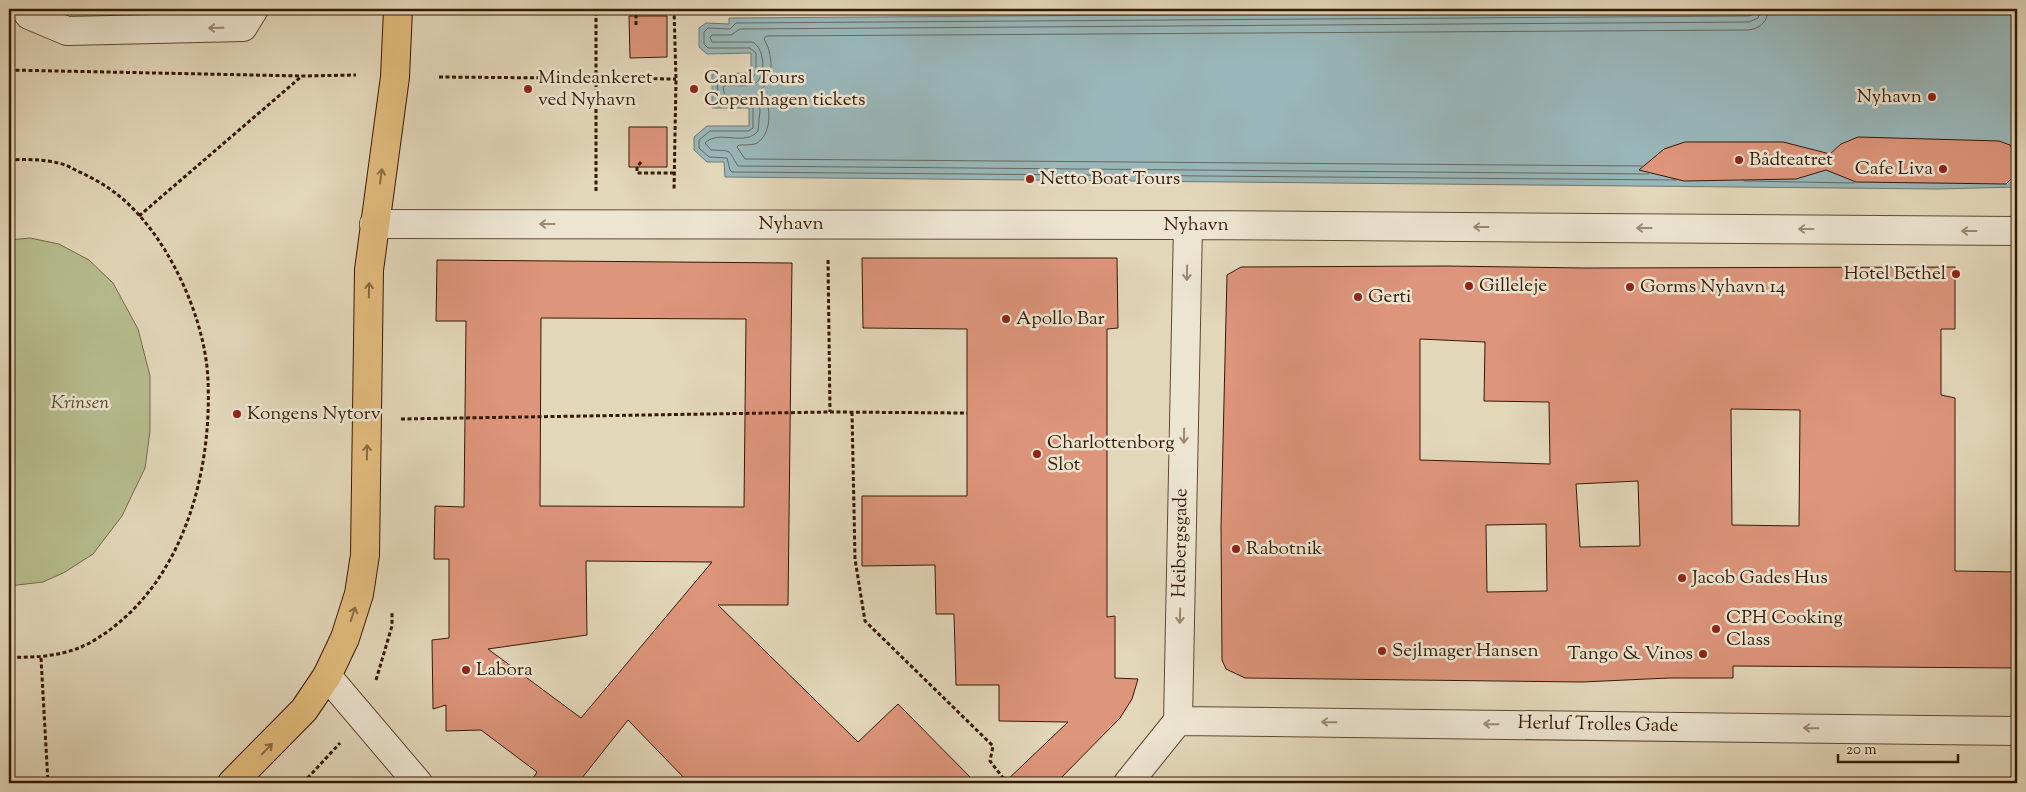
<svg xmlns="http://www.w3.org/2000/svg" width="2026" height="792" viewBox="0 0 2026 792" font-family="'Sorts Mill Goudy',serif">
	<rect width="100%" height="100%" fill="#e3d7ba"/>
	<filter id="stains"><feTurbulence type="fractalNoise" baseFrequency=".004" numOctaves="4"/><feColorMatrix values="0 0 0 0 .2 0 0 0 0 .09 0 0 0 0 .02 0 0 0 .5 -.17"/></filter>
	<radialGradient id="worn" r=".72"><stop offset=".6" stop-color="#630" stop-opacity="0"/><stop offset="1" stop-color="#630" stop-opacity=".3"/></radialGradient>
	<path fill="#b6bd8d" stroke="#766b48" d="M30 238 59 244 89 260 113 283 138 329 150 376V431L145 468 122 516 93 554 65 572 43 582 9 586V240Z"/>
	<path fill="#99b7ba" stroke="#717870" d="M2017 9V187L1938 189 725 177 724 162H707L694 150V137L707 126H749V108H712V74L751 73V53L707 54 699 47V28L706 23 729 24V18Z"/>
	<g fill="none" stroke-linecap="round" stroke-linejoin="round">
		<path stroke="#68685e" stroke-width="1" d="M1642 166 745 159 737 147 739 145C744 145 750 145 755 144 769 138 772 114 766 101 764 97 761 95 758 92 761 89 765 86 767 83 774 71 771 50 764 39L766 36 1749 30C1761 28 1768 21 1768 9
			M1649 174 738 166C727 149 734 151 711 150L705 143C719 129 745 147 758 131L760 110 758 102 749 97H725L723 87 726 85C734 85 747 87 754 84 767 78 765 47 752 42H712L710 37 712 35H731L740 29 1749 22 1758 18 1761 9
			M1676 180 732 172 730 170 727 158 709 157 699 148V140L710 131H748L753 128V106L748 103H718L717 81 719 79 753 77 756 73V53L750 48H708L704 44V32L708 28 730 29 736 23 1749 16 1753 14 1755 9
			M1744 181 1854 183"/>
	</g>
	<path fill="#dd957b" stroke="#361902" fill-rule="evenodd" d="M629 16H667V57L630 58Z
		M629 127H667V167H629Z
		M1858 137 1999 141 2010 145 2017 157V169L2014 176 2006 184 1856 182 1826 170 1796 179 1684 181 1639 170 1664 149 1685 142H1783L1830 154 1841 144Z
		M862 258H1117L1118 328 1107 329V617L1115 616V678L1138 679 1132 699 1120 718 1056 783H1004L1068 722 999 721V685H956L954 614H936L935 565 862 566V496H967V329L863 328Z
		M437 260 792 263 788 605H718L858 742 898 704 976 783H689L628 720 578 783H530L537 772 481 730 446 731V705L433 709 432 640 449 638V559H434L435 506 464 507 466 321H436ZM541 318 746 319 744 507 540 506ZM586 561 712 562 581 718 488 649 587 635Z
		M1445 266 1585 268 1955 267V329H1941V395L1955 398V571L2017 572V668L1733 666V678H1669L1582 682 1245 678 1226 669 1222 660 1221 527 1227 275 1241 267ZM1420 339 1485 342 1484 401 1549 402 1550 464 1420 460ZM1731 409 1800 410 1799 526 1732 525ZM1638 481 1640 546 1580 547 1576 484ZM1546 524 1547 591 1487 592 1486 525Z"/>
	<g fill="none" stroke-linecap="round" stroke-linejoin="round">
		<defs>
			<path id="minor" d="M25 9 29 15 67 31 243 27 254 9
				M374 224 1188 225 2017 231
				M327 676 418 783
				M1178 721 2017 731
				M1128 783 1178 721 1188 225"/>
			<path id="major" d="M232 783 304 710 327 676 345 638 359 594 365 555 369 270 395 77 398 9"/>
		</defs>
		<use href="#minor" stroke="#614830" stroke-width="30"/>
		<use href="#major" stroke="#361902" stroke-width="30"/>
		<path stroke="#361902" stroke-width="3" stroke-dasharray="4 2.5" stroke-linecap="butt" d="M674 9 676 79 674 191
			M636 25V12H674
			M9 70 302 76 356 75
			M439 77 676 79
			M9 160C27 159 47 159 65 165 71 167 76 171 82 173 94 179 107 186 118 195 167 234 206 318 208 381 212 477 181 589 93 641 68 656 37 658 9 657
			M641 162 637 167V173H674
			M596 191V9
			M139 216 302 76
			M828 260 830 412
			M852 412 855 559 865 621 993 746 990 761 1007 783
			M401 419 830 412 967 413
			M41 658 48 783
			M376 680 392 626V611
			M303 783 340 743"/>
		<use href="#minor" stroke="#ede5d2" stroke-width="28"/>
		<use href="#major" stroke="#e2bc7d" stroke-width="28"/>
	</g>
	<defs><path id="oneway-shaft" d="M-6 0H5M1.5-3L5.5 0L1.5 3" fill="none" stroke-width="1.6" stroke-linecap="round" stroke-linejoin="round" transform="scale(1.25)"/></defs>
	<g stroke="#9b8974">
		<use href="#oneway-shaft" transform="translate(216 28) rotate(179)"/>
		<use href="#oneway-shaft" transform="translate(547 224) rotate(-180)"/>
		<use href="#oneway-shaft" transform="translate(1481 227) rotate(-180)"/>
		<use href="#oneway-shaft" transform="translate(1644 228) rotate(-180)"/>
		<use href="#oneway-shaft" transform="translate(1806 229) rotate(-180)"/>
		<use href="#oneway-shaft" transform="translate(1969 231) rotate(-180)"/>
		<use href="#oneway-shaft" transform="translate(1187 273) rotate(91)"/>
		<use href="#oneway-shaft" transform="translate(1184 436) rotate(91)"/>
		<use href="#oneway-shaft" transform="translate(1180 616) rotate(91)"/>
		<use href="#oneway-shaft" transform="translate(1329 722) rotate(-179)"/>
		<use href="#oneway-shaft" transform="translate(1491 724) rotate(-179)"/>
		<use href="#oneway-shaft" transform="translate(1811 728) rotate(-179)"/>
	</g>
	<g stroke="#8c6a40">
		<use href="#oneway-shaft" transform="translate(381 176) rotate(-82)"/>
		<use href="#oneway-shaft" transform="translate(369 290) rotate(-89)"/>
		<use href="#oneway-shaft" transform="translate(367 452) rotate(-89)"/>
		<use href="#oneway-shaft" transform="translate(353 614) rotate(-72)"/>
		<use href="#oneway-shaft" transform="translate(267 749) rotate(-46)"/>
	</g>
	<g fill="#8f2418" stroke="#ede5d2" stroke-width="2">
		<circle cx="528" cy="89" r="5"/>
		<circle cx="694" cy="89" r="5"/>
		<circle cx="1932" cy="97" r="5"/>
		<circle cx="1739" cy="160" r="5"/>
		<circle cx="1943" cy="169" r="5"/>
		<circle cx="1030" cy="179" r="5"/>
		<circle cx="1956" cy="274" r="5"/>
		<circle cx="1469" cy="286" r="5"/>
		<circle cx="1630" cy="287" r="5"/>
		<circle cx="1358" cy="297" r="5"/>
		<circle cx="1006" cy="319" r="5"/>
		<circle cx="237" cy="414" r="5"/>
		<circle cx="1037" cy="454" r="5"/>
		<circle cx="1236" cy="549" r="5"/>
		<circle cx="1682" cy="578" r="5"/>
		<circle cx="1716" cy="629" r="5"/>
		<circle cx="1382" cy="651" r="5"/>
		<circle cx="1703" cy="654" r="5"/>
		<circle cx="466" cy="670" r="5"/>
	</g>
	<g text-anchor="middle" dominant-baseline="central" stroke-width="5" stroke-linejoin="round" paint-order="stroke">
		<g font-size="19" fill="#361902" stroke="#ede5d2" text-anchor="start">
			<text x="538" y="78">Mindeankeret<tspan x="538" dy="22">ved Nyhavn</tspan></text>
			<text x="704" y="78">Canal Tours<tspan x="704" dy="22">Copenhagen tickets</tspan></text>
			<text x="1922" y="97" text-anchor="end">Nyhavn</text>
			<text x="1749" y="160">Bådteatret</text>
			<text x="1933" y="169" text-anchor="end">Cafe Liva</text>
			<text x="1040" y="179">Netto Boat Tours</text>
			<text x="1946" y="274" text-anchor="end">Hotel Bethel</text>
			<text x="1479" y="286">Gilleleje</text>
			<text x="1640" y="287">Gorms Nyhavn 14</text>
			<text x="1368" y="297">Gerti</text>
			<text x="1016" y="319">Apollo Bar</text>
			<text x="247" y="414">Kongens Nytorv</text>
			<text x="1047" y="443">Charlottenborg<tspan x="1047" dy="22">Slot</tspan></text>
			<text x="1246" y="549">Rabotnik</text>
			<text x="1692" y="578">Jacob Gades Hus</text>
			<text x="1726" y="618">CPH Cooking<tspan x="1726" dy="22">Class</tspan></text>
			<text x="1392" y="651">Sejlmager Hansen</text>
			<text x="1693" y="654" text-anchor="end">Tango &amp; Vinos</text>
			<text x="476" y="670">Labora</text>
		</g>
		<g font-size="19" fill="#361902" stroke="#ede5d2">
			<text x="791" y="224">Nyhavn</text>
			<text x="1196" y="225">Nyhavn</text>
			<text transform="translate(1181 543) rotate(-89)">Heibergsgade</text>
			<text transform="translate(1598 725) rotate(1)">Herluf Trolles Gade</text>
		</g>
		<g font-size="19" font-style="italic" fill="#5c4a2c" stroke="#ede5d2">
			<text x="80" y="403">Krinsen</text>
		</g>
	</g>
	<rect width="2026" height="792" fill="none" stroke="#e3d7ba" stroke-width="30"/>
	<rect x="10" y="10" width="2006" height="772" fill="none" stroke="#361902" stroke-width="2.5"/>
	<rect x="15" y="15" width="1996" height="762" fill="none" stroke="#361902"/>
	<path d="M1838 754v8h120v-8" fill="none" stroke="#361902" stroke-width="2.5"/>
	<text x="1846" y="754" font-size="15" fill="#361902" stroke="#ede5d2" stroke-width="4" paint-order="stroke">20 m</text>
	<rect width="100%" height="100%" filter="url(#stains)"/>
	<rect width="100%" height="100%" fill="url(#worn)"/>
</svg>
